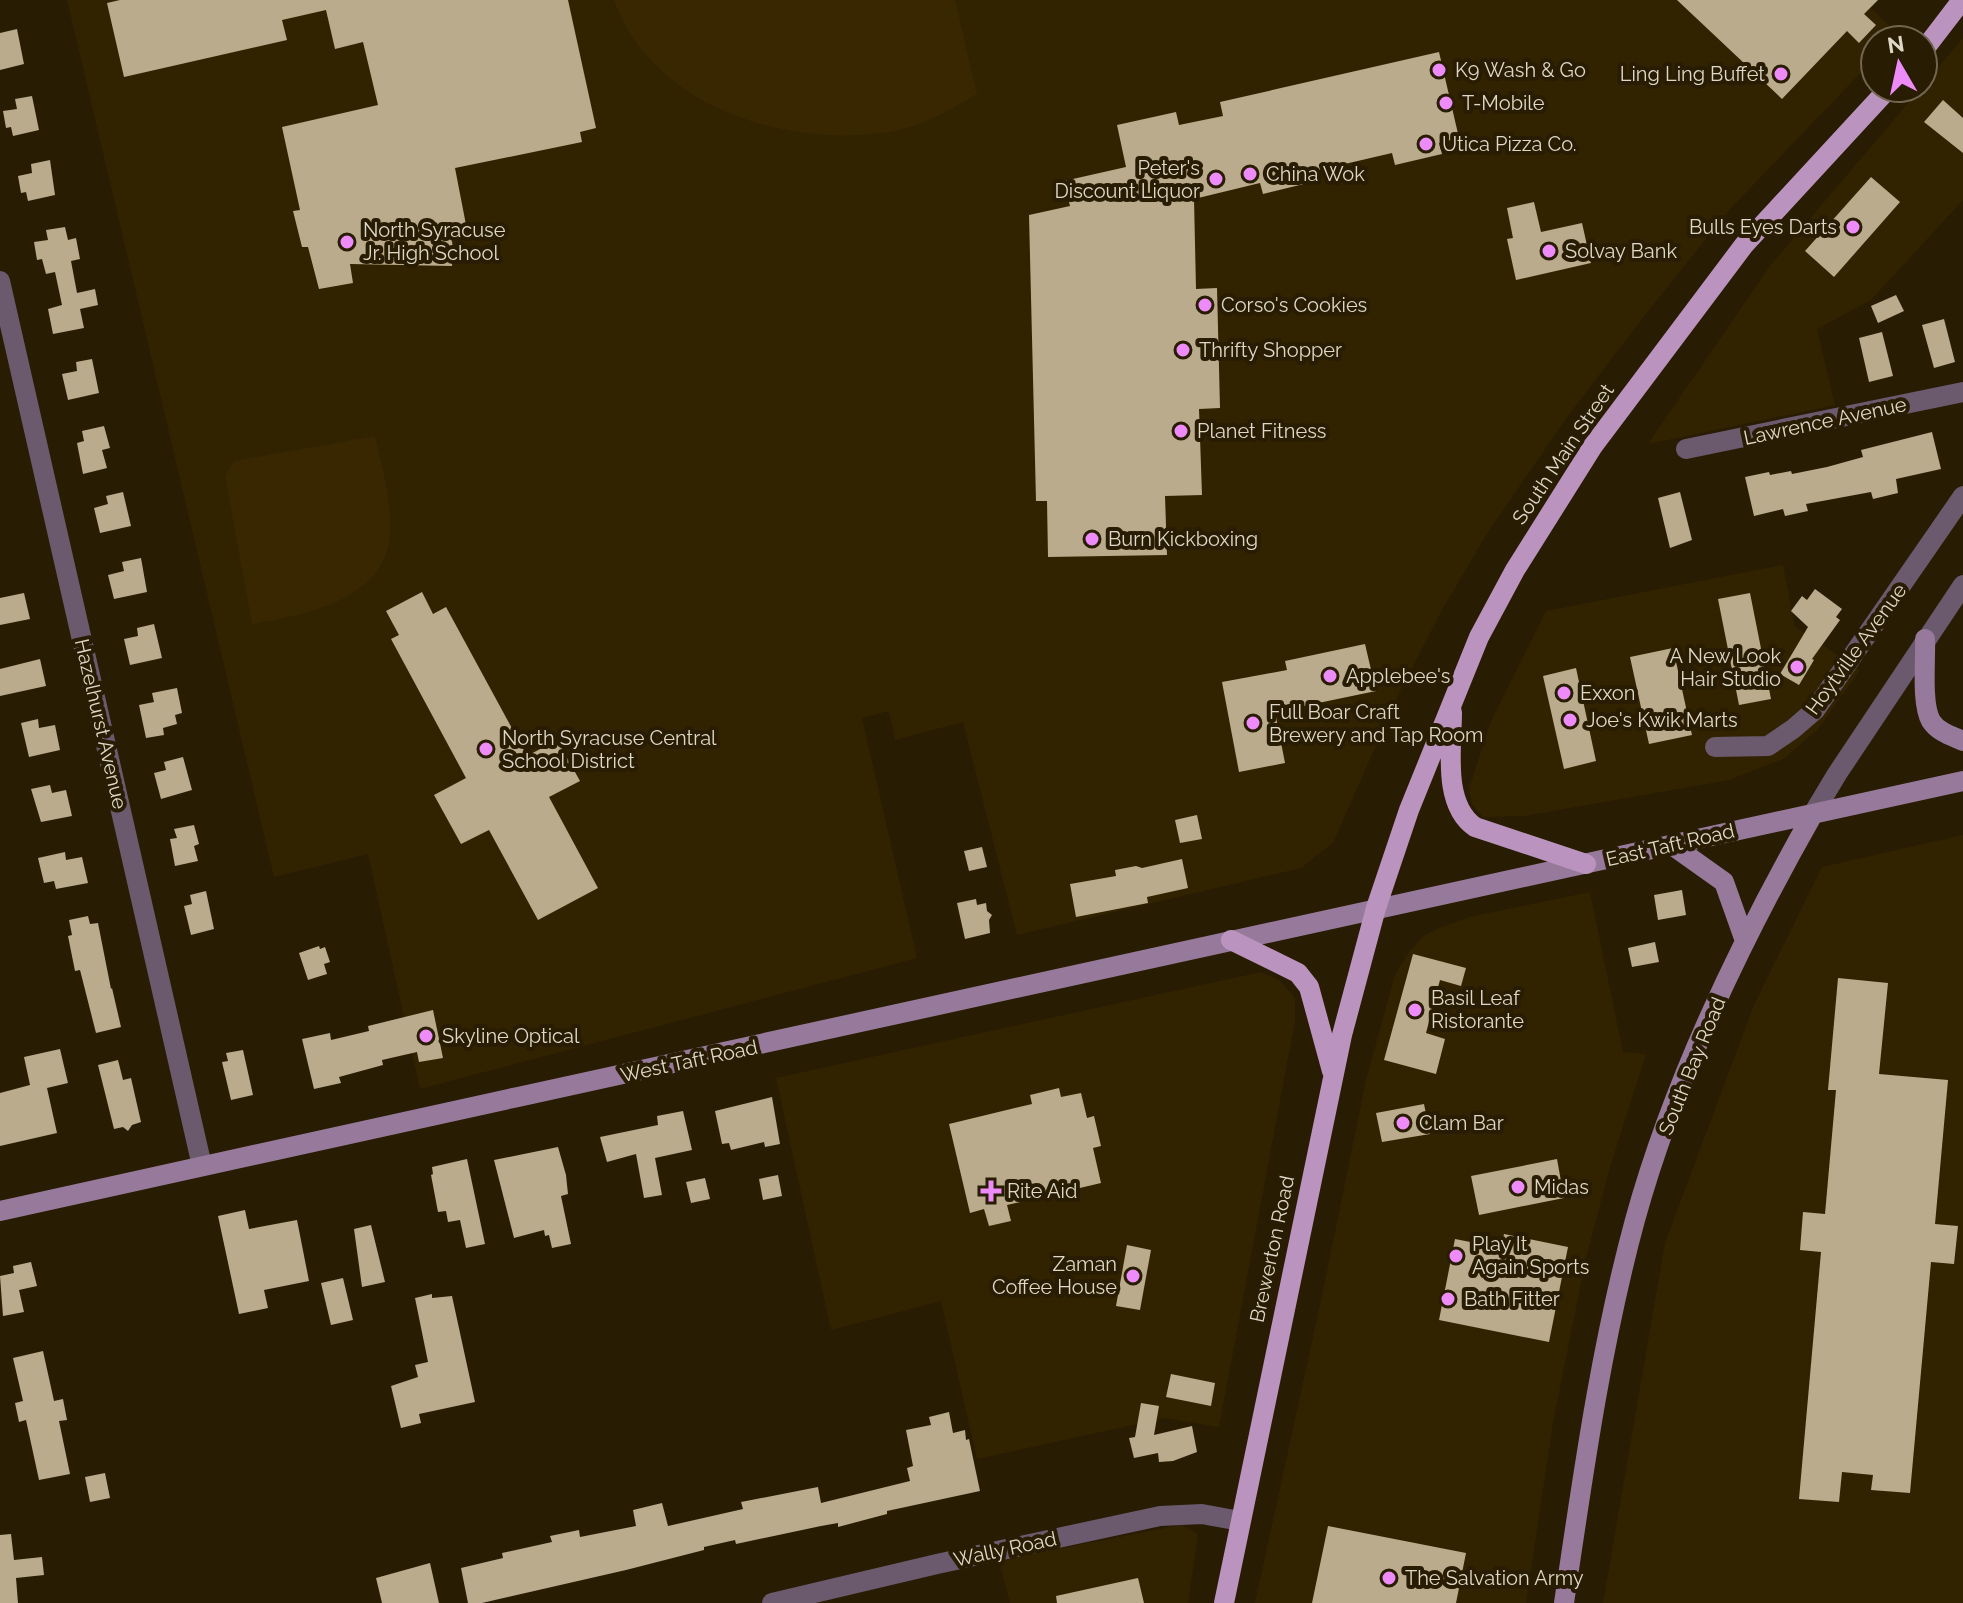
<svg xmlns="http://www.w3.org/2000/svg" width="1963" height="1603" viewBox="0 0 1963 1603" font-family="Raleway,sans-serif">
	<rect width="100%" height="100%" fill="#281c02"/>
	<path fill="#322300" d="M67 0H1862L1898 34 1893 40H1875V58L1729 210 1641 320 1565 420 1488 532 1442 610 1399 693 1333 843 1301 868 1017 935 963 722 895 740 889 711 862 718 917 958 420 1089 368 854 274 877Z
		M1963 38V200L1871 300 1817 329 1835 405 1648 444 1770 266Z
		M1783 565 1795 627 1860 670 1818 729 1783 759 1729 780 1524 816 1483 817 1472 804 1469 789 1491 721 1546 611Z
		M1963 835V1603H1603L1665 1243 1754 1005 1822 867Z
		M1590 892 1623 1052 1646 1054 1610 1167 1586 1258 1553 1423 1526 1603H1255L1323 1291 1366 1080 1395 975 1409 952 1424 936 1439 928 1470 917Z
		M1261 972 1280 981 1295 998V1021L1219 1427 1165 1418 977 1459 941 1301 831 1330 776 1078Z
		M1182 1525 1198 1534 1188 1603H1010L999 1560Z"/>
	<path fill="#382700" d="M614 0H955L977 94C950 110 926 125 894 131 790 150 652 108 614 0Z
		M375 436C382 468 392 500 390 534 386 600 305 615 252 624L225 476 234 461Z"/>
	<path fill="#baab8d" d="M120 0H568L596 128 580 132 582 142 455 168 467 230 451 234 453 249 452 266 350 264 353 283 319 289 308 247H302L293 211 300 210 282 127 378 105 363 42 335 49 326 10 282 20 287 40 124 77 107 3Z
		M1677 0H1878L1864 14 1876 25 1859 43 1847 31 1782 99Z
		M17 29 24 64 0 70V33Z
		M1439 52 1459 138 1439 143 1442 154 1395 165 1392 153 1306 173 1308 183 1263 194 1260 183 1194 199 1196 289 1217 288 1220 408 1199 409 1202 495 1165 496 1167 555 1048 557 1047 501H1036L1029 215 1070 206 1064 181 1126 167 1117 125 1176 112 1179 125 1223 116 1220 102Z
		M32 96 39 130 13 136 11 127 6 128 3 111 17 109 15 99Z
		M1943 100 1963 118V153L1924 122Z
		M50 160 55 195 28 201 26 192 21 193 18 176 32 173 31 164Z
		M1871 177 1900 202 1834 277 1805 251Z
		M1534 202 1541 232 1582 223 1591 263 1516 280 1507 239 1513 238 1507 208Z
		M65 227 68 240 76 238 80 259 71 261 77 293 95 289 98 305 80 309 84 328 53 334 48 309 62 305 55 272 46 274 42 259 37 260 34 242 48 240 46 230Z
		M1896 295 1904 311 1878 323 1871 306Z
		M1944 319 1955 362 1934 368 1922 325Z
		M1882 332 1893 376 1869 382 1859 338Z
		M92 359 99 393 68 400 62 374 77 371 76 362Z
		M104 426 110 448 102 450 107 468 83 474 77 443 84 441 82 431Z
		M1932 432 1941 469 1896 479 1898 493 1873 499 1871 492 1806 504 1808 511 1785 516 1783 509 1754 516 1745 477 1769 472 1770 475 1791 471 1792 474 1827 467 1863 457 1861 450Z
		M123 492 131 526 100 533 94 508 108 504 106 496Z
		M1680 492 1692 540 1670 548 1658 498Z
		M141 558 147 592 114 599 108 575 124 571 122 562Z
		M1815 589 1842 609 1836 617 1840 620 1812 659 1814 660 1799 685 1780 674 1808 627 1791 611 1802 596 1807 600Z
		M422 592 433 614 446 607 527 756 557 740 580 781 549 797 598 888 538 920 489 830 461 844 434 795 466 778 391 639 399 635 386 611Z
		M24 593 30 619 0 625V598Z
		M1750 593 1771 699 1739 705 1718 599Z
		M154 624 162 658 130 665 124 639 138 636 137 628Z
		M1365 644 1376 691 1275 712 1285 763 1239 772 1222 682 1287 670 1285 661Z
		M1673 648 1692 735 1649 744 1630 657Z
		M40 659 46 686 0 696V669Z
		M1576 668 1596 761 1564 769 1543 676Z
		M177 688 182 713 175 715 177 724 163 728 164 735 146 738 139 705 154 702 152 693Z
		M38 719 39 728 55 725 60 750 29 757 21 723Z
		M183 757 192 790 161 799 154 773 166 770 164 762Z
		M50 785 52 793 66 790 72 816 41 822 31 789Z
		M1197 815 1202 839 1180 843 1175 820Z
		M194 825 199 844 194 846 198 861 175 866 170 839 177 838 174 829Z
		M982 847 987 867 969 871 964 851Z
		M65 852 66 860 82 857 88 883 56 889 54 881 44 883 38 858Z
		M1182 859 1188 888 1147 897 1148 903 1076 917 1070 884 1116 876 1115 870 1136 866 1142 868Z
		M1682 890 1686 915 1658 920 1654 895Z
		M206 891 214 929 191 935 184 906 192 904 190 895Z
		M976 899 977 905 986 903 987 911 992 915 989 920 990 933 965 939 957 903Z
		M88 916 90 924 98 923 111 989 112 988 121 1027 96 1033 80 970 75 971 68 936 72 935 69 920Z
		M1655 942 1659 962 1632 967 1628 948Z
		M319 946 320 949 325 947 330 962 324 964 327 974 308 980 299 953Z
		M1413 954 1466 968 1461 986 1440 980 1426 1033 1445 1039 1436 1074 1384 1060Z
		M1838 978 1888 983 1879 1074 1948 1080 1935 1224 1958 1226 1954 1264 1931 1262 1910 1493 1871 1490 1873 1475 1842 1472 1839 1502 1799 1499 1821 1252 1800 1250 1803 1212 1825 1214 1836 1090H1828Z
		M433 1010 443 1058 419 1062 417 1052 382 1060 383 1065 339 1077 341 1083 314 1089 302 1039 330 1033 331 1040 369 1031 368 1026Z
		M60 1049 68 1083 47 1088 57 1133 0 1146V1093L30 1085 24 1057Z
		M243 1050 253 1095 231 1100 222 1062 228 1061 226 1053Z
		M118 1060 123 1080 131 1078 141 1122 132 1125 128 1131 123 1127 114 1129 98 1065Z
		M1059 1088 1061 1097 1081 1093 1087 1118 1094 1116 1101 1146 1093 1148 1101 1183 1007 1205 1011 1221 989 1226 984 1209 970 1213 949 1124 1032 1104 1030 1095Z
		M772 1097 780 1144 765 1147 764 1142 731 1150 729 1143 722 1144 715 1111Z
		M1424 1104 1430 1134 1382 1142 1376 1113Z
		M683 1111 692 1150 655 1158 662 1195 644 1198 636 1154 607 1162 600 1137 658 1125 657 1116Z
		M558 1147 566 1175 568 1194 561 1196 571 1244 552 1248 549 1235 545 1236 544 1230 514 1238 494 1160Z
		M467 1159 485 1244 466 1248 460 1220 448 1222 446 1211 438 1212 431 1175 433 1174 432 1167Z
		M1557 1159 1564 1198 1479 1215 1471 1176Z
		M778 1175 782 1196 763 1200 759 1179Z
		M705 1178 710 1199 691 1203 686 1182Z
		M245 1210 249 1229 297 1220 309 1281 264 1290 268 1308 239 1314 218 1216Z
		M371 1225 385 1282 362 1287 354 1229Z
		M1504 1234 1568 1247 1549 1342 1439 1320 1455 1239 1501 1248Z
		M1127 1245 1151 1250 1140 1310 1116 1306Z
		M31 1262 37 1286 19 1290 24 1312 3 1316 0 1276 14 1273 13 1266Z
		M343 1278 353 1320 331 1325 321 1283Z
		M432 1294V1298L452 1296 475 1402 419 1414 421 1423 401 1428 391 1386 418 1377 415 1365 428 1362 415 1298Z
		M43 1351 54 1401 63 1399 67 1420 59 1421 70 1474 39 1480 26 1420 19 1422 15 1403 23 1401 13 1358Z
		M1171 1374 1215 1383 1211 1406 1166 1397Z
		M1141 1403 1159 1406 1154 1435 1192 1426 1197 1452 1173 1461 1159 1462 1158 1453 1134 1458 1129 1438 1135 1437Z
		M949 1412 953 1433 965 1430 966 1440 969 1439 980 1491 887 1511V1514L838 1527V1523L821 1526 736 1544 735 1540 704 1547V1550L626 1570 482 1603H468L461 1568 503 1558 502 1553 552 1542 550 1536 579 1530 580 1537 636 1526 633 1510 662 1503 668 1526 743 1509 741 1502 818 1487 821 1503 910 1481 907 1468 913 1466 906 1430 931 1425 929 1417Z
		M105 1473 110 1498 90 1502 85 1477Z
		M1328 1526 1466 1553 1456 1603H1312Z
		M11 1534 14 1560 42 1557 44 1575 16 1578 18 1603H0V1535Z
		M430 1563 439 1603H382L376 1578Z
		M1138 1578 1144 1603H1057L1056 1596Z"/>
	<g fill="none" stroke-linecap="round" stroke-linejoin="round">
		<path stroke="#6b596d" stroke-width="20" d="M0 281 202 1166
			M1686 449 1963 392
			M1715 747 1768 746 1793 729 1815 710 1963 496
			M772 1603 937 1564 1160 1516 1202 1514 1240 1521"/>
		<path stroke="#6b596d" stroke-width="20" d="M1813 814 1837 774 1963 585"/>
		<path stroke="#977a9b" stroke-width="20" d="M1925 639C1926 659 1921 704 1931 721 1938 732 1952 736 1963 741
			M1672 845 1724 882 1745 941
			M0 1211C654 1066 1309 925 1963 781
			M1564 1603C1583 1475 1601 1345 1635 1220 1673 1082 1742 939 1813 814"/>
		<path stroke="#ba94be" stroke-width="20" d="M1923 51 1962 0
			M1452 712C1452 747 1442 804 1475 827L1586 864
			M1231 940 1298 973 1309 987 1332 1071
			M1224 1603 1342 1035 1376 908 1409 810 1479 637 1515 570 1593 446 1744 245 1889 88"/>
	</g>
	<g fill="#ed8cf9" stroke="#281c02" stroke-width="3">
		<circle cx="1439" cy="70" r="8"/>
		<circle cx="1781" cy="74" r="8"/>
		<circle cx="1446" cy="103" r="8"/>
		<circle cx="1426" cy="144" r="8"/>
		<circle cx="1250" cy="174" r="8"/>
		<circle cx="1216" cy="179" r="8"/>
		<circle cx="1853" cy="227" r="8"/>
		<circle cx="347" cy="242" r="8"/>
		<circle cx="1549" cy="251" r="8"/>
		<circle cx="1205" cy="305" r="8"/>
		<circle cx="1183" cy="350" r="8"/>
		<circle cx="1181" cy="431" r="8"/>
		<circle cx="1092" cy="539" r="8"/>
		<circle cx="1797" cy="667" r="8"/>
		<circle cx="1330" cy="676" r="8"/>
		<circle cx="1564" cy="693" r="8"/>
		<circle cx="1570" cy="720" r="8"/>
		<circle cx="1253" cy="723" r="8"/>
		<circle cx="486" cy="749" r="8"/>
		<circle cx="1415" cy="1010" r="8"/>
		<circle cx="426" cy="1036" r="8"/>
		<circle cx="1403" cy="1123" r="8"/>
		<circle cx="1518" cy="1187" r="8"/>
		<path d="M987 1179h8v8h8v8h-8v8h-8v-8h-8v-8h8z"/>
		<circle cx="1456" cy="1256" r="8"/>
		<circle cx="1133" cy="1276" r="8"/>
		<circle cx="1448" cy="1299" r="8"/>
		<circle cx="1389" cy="1578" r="8"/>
	</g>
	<g text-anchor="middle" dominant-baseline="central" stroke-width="8" stroke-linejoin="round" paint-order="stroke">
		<g font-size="20" fill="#dfd8c8" stroke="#281c02" text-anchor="start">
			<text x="1455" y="70">K9 Wash &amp; Go</text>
			<text x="1765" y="74" text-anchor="end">Ling Ling Buffet</text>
			<text x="1462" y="103">T-Mobile</text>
			<text x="1442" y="144">Utica Pizza Co.</text>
			<text x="1200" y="168" text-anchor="end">Peter's<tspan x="1200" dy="23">Discount Liquor</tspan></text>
			<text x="1266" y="174">China Wok</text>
			<text x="1837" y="227" text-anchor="end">Bulls Eyes Darts</text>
			<text x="363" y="230">North Syracuse<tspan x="363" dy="23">Jr. High School</tspan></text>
			<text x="1565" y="251">Solvay Bank</text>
			<text x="1221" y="305">Corso's Cookies</text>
			<text x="1199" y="350">Thrifty Shopper</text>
			<text x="1197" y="431">Planet Fitness</text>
			<text x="1108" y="539">Burn Kickboxing</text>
			<text x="1781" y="656" text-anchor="end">A New Look<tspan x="1781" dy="23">Hair Studio</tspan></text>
			<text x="1346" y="676">Applebee's</text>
			<text x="1580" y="693">Exxon</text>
			<text x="1269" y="712">Full Boar Craft<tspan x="1269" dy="23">Brewery and Tap Room</tspan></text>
			<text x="1586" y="720">Joe's Kwik Marts</text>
			<text x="502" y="738">North Syracuse Central<tspan x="502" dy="23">School District</tspan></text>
			<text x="1431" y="998">Basil Leaf<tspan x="1431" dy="23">Ristorante</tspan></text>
			<text x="442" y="1036">Skyline Optical</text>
			<text x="1419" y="1123">Clam Bar</text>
			<text x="1534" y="1187">Midas</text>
			<text x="1007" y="1191">Rite Aid</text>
			<text x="1472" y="1244">Play It<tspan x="1472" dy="23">Again Sports</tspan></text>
			<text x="1117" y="1264" text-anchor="end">Zaman<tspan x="1117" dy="23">Coffee House</tspan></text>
			<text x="1464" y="1299">Bath Fitter</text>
			<text x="1405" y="1578">The Salvation Army</text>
		</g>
		<g font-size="20" fill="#dfd8c8" stroke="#281c02">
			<text transform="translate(1825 421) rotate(-12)">Lawrence Avenue</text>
			<text transform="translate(1563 454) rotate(-56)">South Main Street</text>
			<text transform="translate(1856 649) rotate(-54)">Hoytville Avenue</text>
			<text transform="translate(101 724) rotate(77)">Hazelhurst Avenue</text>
			<text transform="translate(1670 845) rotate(-13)">East Taft Road</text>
			<text transform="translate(689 1061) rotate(-12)">West Taft Road</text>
			<text transform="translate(1692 1066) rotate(-68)">South Bay Road</text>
			<text transform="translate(1272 1249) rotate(-78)">Brewerton Road</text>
			<text transform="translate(1005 1549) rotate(-12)">Wally Road</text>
		</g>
	</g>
	<g transform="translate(1899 64) rotate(351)"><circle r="38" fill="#281c02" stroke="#716751" stroke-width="2"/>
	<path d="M0-6L14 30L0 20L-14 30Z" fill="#ed8cf9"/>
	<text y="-12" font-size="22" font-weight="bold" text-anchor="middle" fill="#dfd8c8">N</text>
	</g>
</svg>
